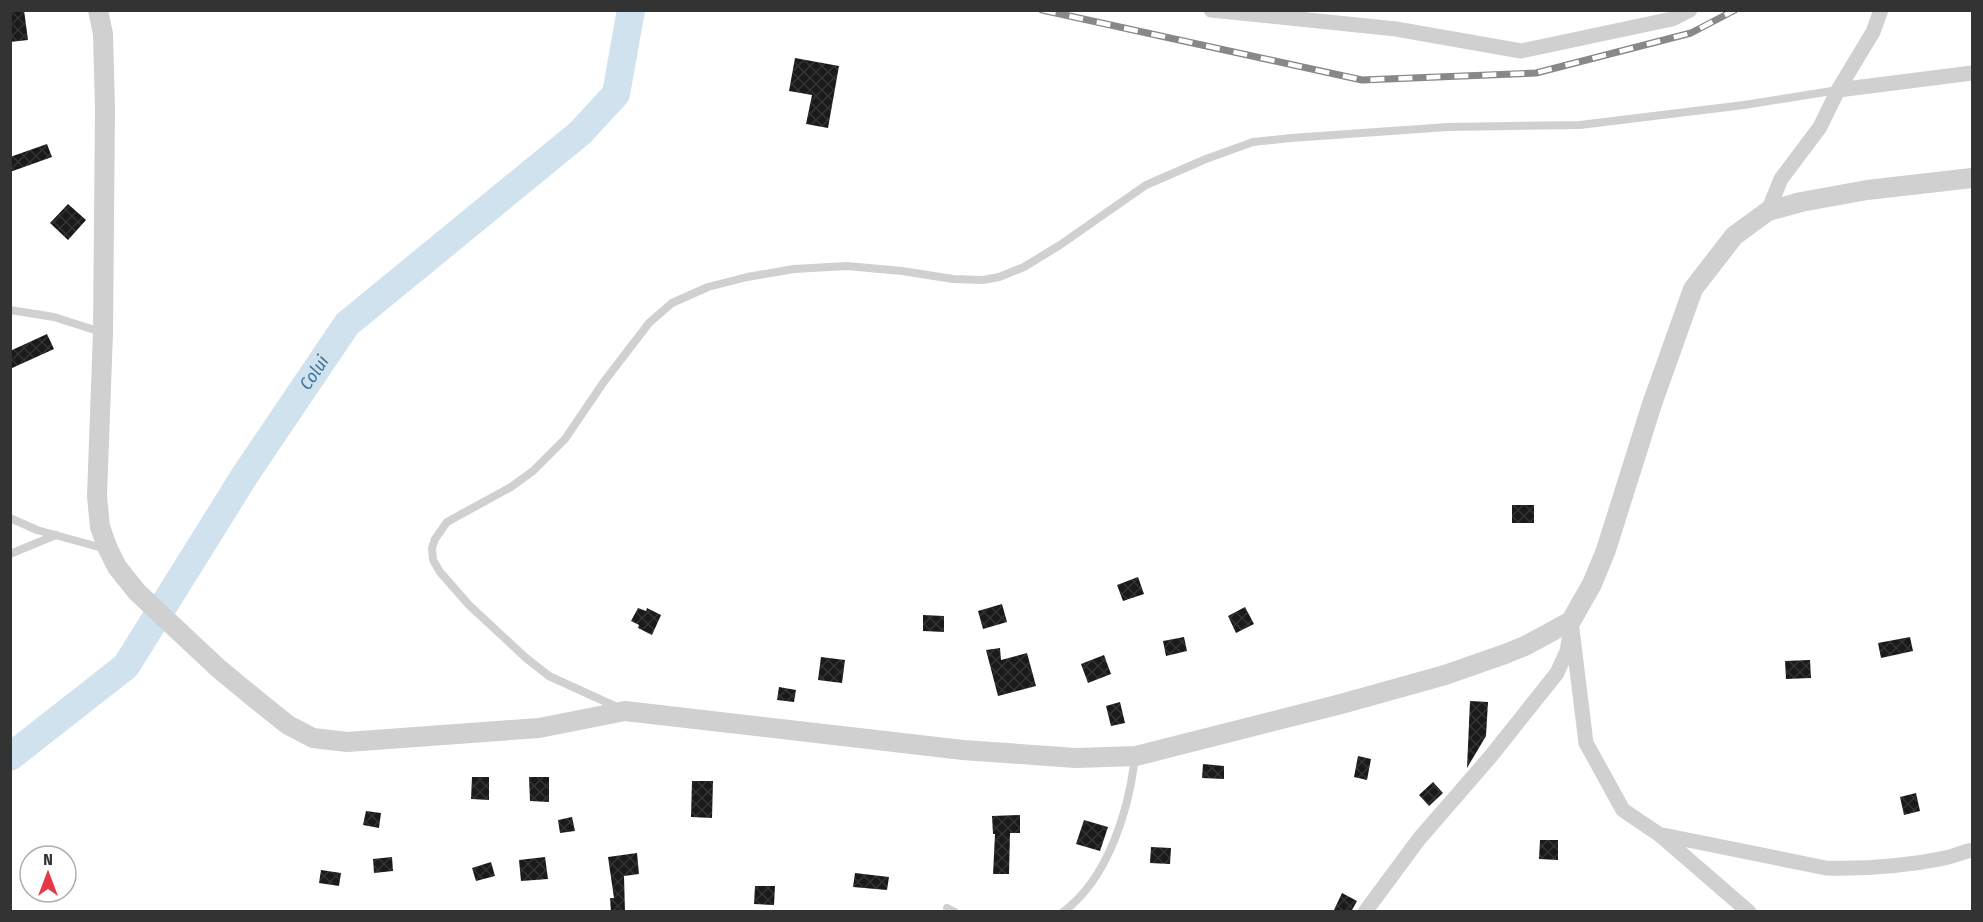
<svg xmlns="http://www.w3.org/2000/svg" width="1983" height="922" viewBox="0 0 1983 922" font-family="'Fira Sans Condensed',sans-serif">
	<defs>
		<pattern id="building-cross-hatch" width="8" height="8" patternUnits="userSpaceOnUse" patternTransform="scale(1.5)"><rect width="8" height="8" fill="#1a1a1a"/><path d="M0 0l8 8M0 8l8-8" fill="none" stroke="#333"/></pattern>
	</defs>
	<rect width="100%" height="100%" fill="#fff"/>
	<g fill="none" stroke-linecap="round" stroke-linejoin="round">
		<path stroke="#cfe2ee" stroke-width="28" id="s1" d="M10 757 126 666 245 475 347 324 580 133 616 94 631 10"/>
	</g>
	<path fill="url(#building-cross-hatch)" d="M10 10H24L28 40 10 42Z
		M795 58 839 66 828 128 806 124 812 95 789 91Z
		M47 144 52 157 10 172V157Z
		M68 204 86 220 68 240 50 223Z
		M47 334 54 349 10 369V351Z
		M1512 505H1534V523H1512Z
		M1138 577 1144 594 1123 601 1117 585Z
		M1002 604 1007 622 983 629 978 611Z
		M1245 607 1254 624 1236 633 1228 616Z
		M638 608 646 611 647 608 661 615 652 635 638 628 639 625 631 621Z
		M923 615 944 616V632L923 631Z
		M1184 637 1187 651 1166 656 1163 641Z
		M1910 637 1913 651 1881 658 1878 643Z
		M1000 648 1001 660 1027 653 1036 686 998 696 986 650Z
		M1104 655 1111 674 1088 683 1081 664Z
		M821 657 845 660 842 683 818 680Z
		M1810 660 1811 678 1786 679 1785 661Z
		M779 687 796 690 794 702 777 700Z
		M1470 701 1488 702 1486 736 1467 768Z
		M1120 702 1125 723 1111 726 1106 706Z
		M1358 756 1371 759 1367 780 1354 777Z
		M1203 764 1224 766V779L1202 778Z
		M472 777H489V800L471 799Z
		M529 777H549V802L530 801Z
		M692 781H713L712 818 691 817Z
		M1433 782 1443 793 1429 806 1419 795Z
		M1916 793 1920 811 1904 815 1900 797Z
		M366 811 381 813 379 828 363 825Z
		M1020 815V833H1010L1009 874H993L995 834H993L992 816Z
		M572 817 575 831 560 833 558 820Z
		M1084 820 1108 827 1100 851 1076 844Z
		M1540 840H1558V860L1539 859Z
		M1151 847 1171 848 1170 864 1150 863Z
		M637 853 639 874 624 876 625 912H611L610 898H614L608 857Z
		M392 857 393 871 374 873 373 859Z
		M545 857 548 879 521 881 519 860Z
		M491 862 495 876 476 881 472 868Z
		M321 870 341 873 339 886 319 883Z
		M855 873 889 877 887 890 853 887Z
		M755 886H775L774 905 754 904Z
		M1342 893 1357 901 1351 912H1333Z"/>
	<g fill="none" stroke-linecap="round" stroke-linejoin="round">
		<path stroke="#d0d0d0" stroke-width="8" d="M10 310 54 317 101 332
			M10 518 37 530 106 549
			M10 554 56 535
			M619 708 549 676 526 658 469 605 440 572 433 560 432 548 435 539 447 522 511 487 533 471 565 439 603 383 649 323 672 303 708 287 747 277 794 269 847 266 902 271 953 279 983 280 999 277 1024 267 1060 245 1146 185 1206 159 1253 142 1291 138 1448 127 1580 125 1744 105 1838 90
			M947 908 955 912
			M1063 912C1108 879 1129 810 1135 757"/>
		<path stroke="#d0d0d0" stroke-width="15" d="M1211 10 1396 29 1521 51 1672 19 1690 10
			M1838 90 1972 73
			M1768 211 1781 179 1820 127 1838 90 1873 32 1881 10
			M1571 621 1586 743 1623 810 1660 835 1749 912
			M1663 835 1826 868C1865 869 1906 866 1945 858 1954 856 1963 852 1972 850
			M1365 912 1419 839 1491 756 1557 673 1567 651 1569 640"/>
		<path stroke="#d0d0d0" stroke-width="20" d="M98 10 103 34 105 109 103 332 97 496 100 527 108 549 117 567 137 592 218 668 258 701 288 725 313 738 347 742 539 728 625 711 963 750 1076 758 1136 756 1341 704 1445 675 1505 654 1525 646 1571 621 1592 584 1606 550 1652 404 1693 289 1734 236 1768 211 1801 202 1867 190 1972 178"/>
		<defs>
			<path id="rail" d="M1042 10 1362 80 1536 73 1691 33 1735 10"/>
		</defs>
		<use href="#rail" stroke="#888" stroke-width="7"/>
		<use href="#rail" stroke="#fff" stroke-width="4.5" stroke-dasharray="14" stroke-linecap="butt"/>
	</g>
	<g text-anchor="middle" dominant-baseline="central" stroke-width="6" stroke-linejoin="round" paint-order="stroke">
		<g font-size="18" font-style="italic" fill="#3f7597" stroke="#fff">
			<text stroke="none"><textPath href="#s1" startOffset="496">Colui</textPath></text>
		</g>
	</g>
	<rect width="1983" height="922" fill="none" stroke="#333333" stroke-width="24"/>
	<g transform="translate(48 874)"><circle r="28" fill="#ffffff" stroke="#adadad" stroke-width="1.5"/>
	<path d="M0-4.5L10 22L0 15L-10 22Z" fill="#e63946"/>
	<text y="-9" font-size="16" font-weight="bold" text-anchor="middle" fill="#333333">N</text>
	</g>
</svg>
